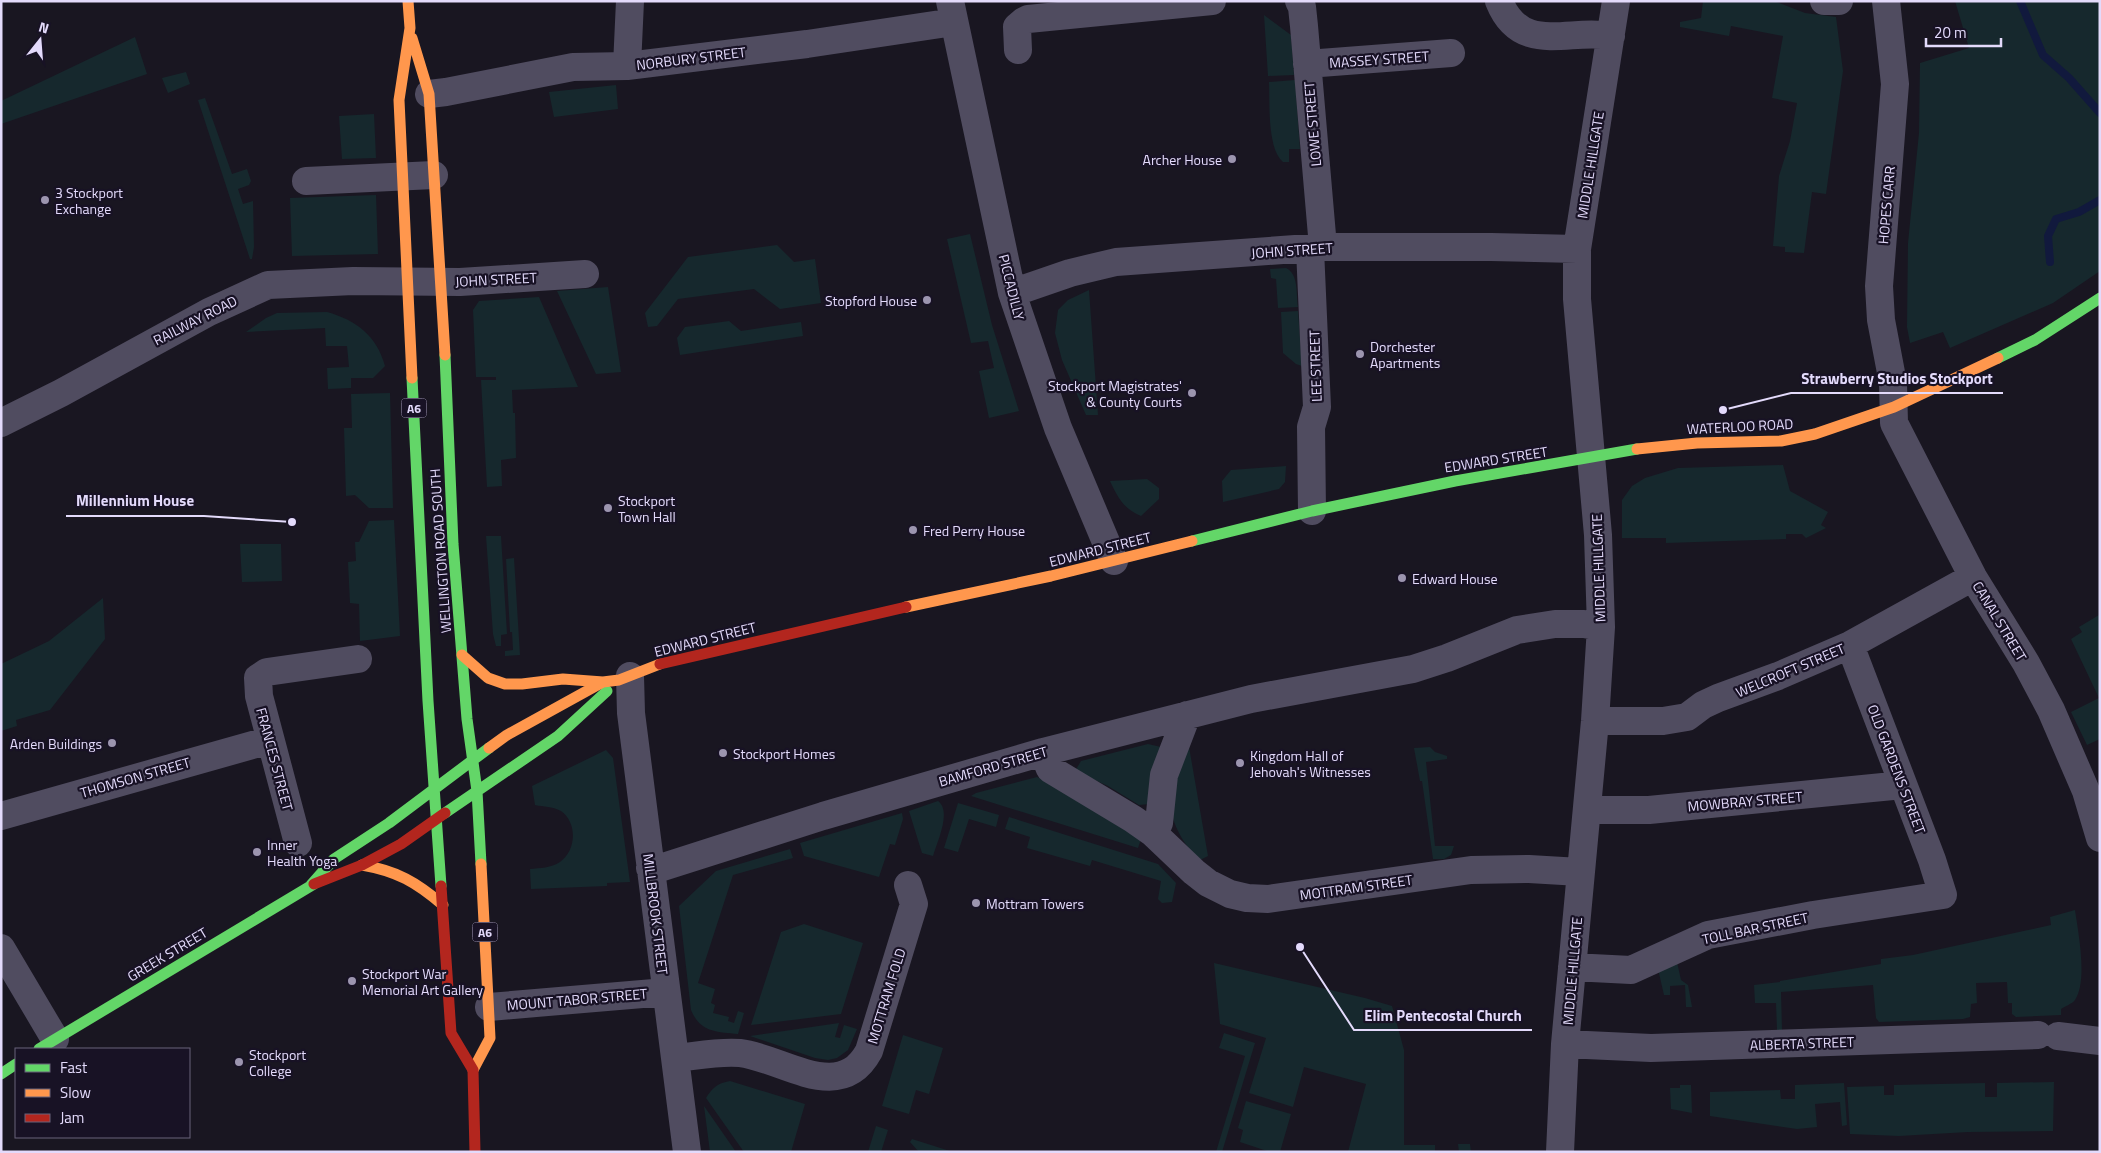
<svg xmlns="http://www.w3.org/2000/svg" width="2101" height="1153" viewBox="0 0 2101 1153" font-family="'Titillium Web',sans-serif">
	<rect width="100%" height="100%" fill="#191621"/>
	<path fill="#16282d" d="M1703 1H1774L1805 13 1836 17 1843 71 1826 194 1812 192 1804 253 1785 252V247L1773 246 1779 176 1790 141 1797 103 1772 98 1783 36 1731 26 1729 36 1680 27V22L1701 18Z
		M1955 1H2100V271L2053 303 1950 348 1943 332 1910 343 1907 327 1908 243 1919 133 1920 63 1969 48Z
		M1264 15 1291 35 1294 75 1268 76Z
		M135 37 147 74 1 124V101Z
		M186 72 190 84 168 93 162 78Z
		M1295 80 1300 149H1289V162H1283C1267 149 1270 103 1269 82Z
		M616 85 618 109 554 117 549 92Z
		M205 98 232 174 247 169 251 181 249 185 238 189 243 204 253 201 254 247 252 259H250L198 100Z
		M374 114 376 158 342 159 339 116Z
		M376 195 378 254 292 256 290 198Z
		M970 234 992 325 1019 411 989 418 979 371 994 368 988 341 971 343 947 239Z
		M777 245 794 262 815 259 821 303 780 309 754 289 678 299 657 326 648 327 645 313 688 257Z
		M1286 268C1299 274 1296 295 1298 307L1278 308 1276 279 1271 278 1270 269Z
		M608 287 621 372 596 374 557 291Z
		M1089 290 1098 415H1086L1062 360 1055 333 1058 310 1068 300Z
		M539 297 578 387 512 390 513 413H515L516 458 501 460 502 486 487 487 481 380H496V377H476L473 310 479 301Z
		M1298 311 1302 366 1296 364 1283 353 1281 312Z
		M327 312C356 320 377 336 385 366L373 378H351V388L328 389 327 368 349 367 347 346H326L325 328 246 332 266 318 277 313Z
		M729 321 741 331 801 322 803 336 680 355 677 338 685 327Z
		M390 393 393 508H369L355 495 346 496 344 428H352L351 394Z
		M1783 465 1790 491 1828 512 1821 525 1826 528 1806 538 1802 534H1786V539L1666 543V538H1622V500L1632 486 1645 478 1678 468Z
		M1286 466 1285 482 1279 489 1223 502 1222 481 1231 470Z
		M1147 479 1159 488V499L1141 516C1124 509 1118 498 1110 481Z
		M394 520 400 636 360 641 359 604 350 603 348 562 356 561 355 542H359L369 521Z
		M486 536H501L507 634 501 635V646H496L493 634Z
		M240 544H281L282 581 242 582Z
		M514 558 520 655 505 656V651L513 650 512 632H510L506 559Z
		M103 598 105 639 50 710 16 720 17 726 1 731V664L49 641Z
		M2099 615 2100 739 2087 745 2071 712 2099 698 2071 639 2082 632 2079 627Z
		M1188 741 1208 856 1200 860C1184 847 1166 815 1171 794 1175 776 1183 758 1188 741Z
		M1148 744 1161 747 1149 804 1139 805 1108 786 1075 771 1081 761Z
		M1430 747 1435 752 1447 756V759L1426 762 1435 846H1454L1451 855 1444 859H1433L1422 781H1420L1414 748Z
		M606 750 613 758 630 882 607 883V886L531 889 530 869C540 868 551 868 560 862 576 851 578 823 561 811 552 806 544 807 535 805L532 786Z
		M1037 777 1066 792 1141 839 1138 848 971 796 976 793Z
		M938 801C952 811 937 842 933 856L922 853 909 811Z
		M958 803 999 815 996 827 969 819 958 852 944 848Z
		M902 813 903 819 895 845 890 844 879 877 804 856 800 843Z
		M1009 817 1158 864 1176 883 1172 902 1162 903 1158 899 1161 881 1092 860 1090 866 1027 848 1030 837 1005 829Z
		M790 849 793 858 733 875 698 983 715 989 711 1003 715 1005 713 1013 729 1017 728 1021 734 1023 738 1011 744 1013 738 1034C716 1032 700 1032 691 1010L679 906 716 871Z
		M2075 910C2078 931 2088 981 2075 1000 2072 1004 2065 1006 2061 1009V1015L2016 1017 2012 1014V1003H2008L2007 982 1976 983 1977 1003 1971 1004 1970 1017 1963 1019 1879 1022 1876 1018 1873 985 1781 992 1782 1030H1777L1776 1003H1755L1754 985 1780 982V981L1881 964V959L1913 955 2051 925 2050 917Z
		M804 924 863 943 841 1014 751 1025 781 932Z
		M1677 962 1681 980 1688 985 1692 1007H1686L1685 985 1670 986V995H1664L1658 969Z
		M1214 963 1365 998 1392 1006 1404 1050V1145H1435V1152H1348L1366 1084 1304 1067 1293 1107 1249 1093 1266 1038 1220 1024Z
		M839 1023 835 1037 840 1038 844 1025 857 1029 848 1050 837 1058 828 1060 815 1058 750 1036Z
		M1224 1033 1255 1043 1222 1152H1216L1245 1056 1219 1048Z
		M903 1035 943 1048 929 1094 916 1090 909 1114 882 1106Z
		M730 1081 805 1104 791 1152H744L706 1098C712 1088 718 1083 730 1081Z
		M2054 1082 2053 1131 1968 1132 1899 1136 1850 1134 1847 1087 1884 1086V1095H1894V1085L1985 1083V1097H1997V1083Z
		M1844 1083 1847 1125 1842 1126 1840 1102 1815 1104 1817 1127 1797 1129 1710 1116V1092L1780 1090 1781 1099H1795V1085Z
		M1680 1085H1691L1692 1113 1671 1109 1670 1088H1680Z
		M1246 1101 1291 1114 1280 1152H1270L1240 1142 1243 1130 1238 1128Z
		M704 1106 736 1152H710Z
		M876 1126 888 1130 881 1152H868Z
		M912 1139 953 1152H919L910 1142Z
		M1458 1144H1470L1471 1152H1459Z"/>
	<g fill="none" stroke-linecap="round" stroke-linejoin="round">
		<path stroke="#11193d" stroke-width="8" d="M2020 1 2043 55 2069 78 2100 113
			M2050 262 2048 236 2056 219 2079 212 2100 200"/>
		<path stroke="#504c60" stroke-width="28" d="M950 1 1012 293 1058 428 1114 561
			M1299 1 1302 7 1304 26 1323 247
			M1499 1C1521 56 1569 28 1611 36
			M1824 1H1839
			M1886 1 1895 84 1879 286 1881 320 1893 383 1894 423 1973 577 2026 663 2051 710 2086 791 2100 838
			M1018 50 1017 27 1024 21 1028 19 1212 1
			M1307 64 1451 53
			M627 66 630 1
			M429 94 446 92 573 67 627 66 807 44 954 22
			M306 181 434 175
			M1310 249 1317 407 1311 427 1312 511
			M1012 293 1070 273 1116 262 1323 247H1491L1577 249
			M1 423 61 393 209 312 268 285 353 281 460 282 585 274
			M630 676 631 713 687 1152
			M1595 721H1663L1687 717 1703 705 1718 698 1778 676 1850 645 1973 577
			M1043 752 1050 769 1133 819 1153 833 1194 872 1208 883 1230 894 1247 898 1268 899 1471 870 1529 869 1580 872
			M1587 810H1649L1903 785
			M1 816 270 740
			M1153 833 1159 823 1164 775 1187 715
			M298 843 259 696 258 678 267 672 358 659
			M650 868 663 867 823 816 1043 752 1251 699 1413 669 1447 658 1517 630 1555 624H1584L1601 627
			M1 948 55 1039
			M1572 967 1631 970 1708 935 1813 915 1943 895 1932 860 1850 645
			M489 1007 666 992
			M2058 1036 2100 1041
			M1565 1044 1651 1048 2038 1035
			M675 1058C696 1056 719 1051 740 1053 783 1058 840 1105 869 1051L914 904 908 885
			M1560 1152 1565 1044 1595 721 1601 627 1598 535 1577 299V249L1616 1"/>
		<path stroke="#63d668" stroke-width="11" d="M445 355 453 544 467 719 477 791 481 864
			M1998 358 2035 340 2100 298
			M412 378 428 701 441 886
			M1192 541 1312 511 1455 481 1637 449
			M445 813 558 736 607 691
			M311 885 334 859 389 823 489 748
			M39 1049 314 884
			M1 1074 16 1064"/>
		<path stroke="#ff974d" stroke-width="11" d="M408 1 410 28 399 100 412 378
			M412 38 429 94 445 355
			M1637 449 1697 443 1781 441 1815 434 1894 407 1998 358
			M906 607 1051 576 1192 541
			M462 655 488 678 505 684H522L563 679 603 682
			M489 748 507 735 603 682 619 680 660 664
			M362 865C397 871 416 882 443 905
			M473 1070 490 1038 481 864"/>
		<path stroke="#b3261e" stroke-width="11" d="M660 664 906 607
			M314 884 362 865 401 844 445 813
			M441 886 451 1033 473 1070 475 1152"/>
	</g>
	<g fill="#9c95af" stroke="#181225" stroke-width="2">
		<circle cx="1232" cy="159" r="5"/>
		<circle cx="45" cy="200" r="5"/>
		<circle cx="927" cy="300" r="5"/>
		<circle cx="1360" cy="354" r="5"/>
		<circle cx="1192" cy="393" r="5"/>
		<circle cx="608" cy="508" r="5"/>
		<circle cx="913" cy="530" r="5"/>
		<circle cx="1402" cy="578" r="5"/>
		<circle cx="112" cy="743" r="5"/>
		<circle cx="723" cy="753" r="5"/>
		<circle cx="1240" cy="763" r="5"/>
		<circle cx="257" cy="852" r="5"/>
		<circle cx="976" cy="903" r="5"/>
		<circle cx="352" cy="981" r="5"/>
		<circle cx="239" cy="1062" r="5"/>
	</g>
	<g text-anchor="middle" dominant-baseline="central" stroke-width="4.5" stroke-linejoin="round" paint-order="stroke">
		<g fill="#181225" stroke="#a69ebb" stroke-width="1">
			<rect x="401.5" y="398.5" width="25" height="19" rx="4"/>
			<rect x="472.5" y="922.5" width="25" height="19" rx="4"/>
		</g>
		<g font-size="12" font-weight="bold" fill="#e3dafb">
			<text x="414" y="408">A6</text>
			<text x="485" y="932">A6</text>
		</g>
		<g font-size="14" fill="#e3dafb" stroke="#181225">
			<text transform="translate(691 58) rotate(-7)">NORBURY STREET</text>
			<text transform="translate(1379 59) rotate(-4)">MASSEY STREET</text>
			<text transform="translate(1312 124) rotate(-95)">LOWE STREET</text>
			<text transform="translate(1590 165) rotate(-81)">MIDDLE HILLGATE</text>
			<text transform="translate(1886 205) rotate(-85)">HOPES CARR</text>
			<text transform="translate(1292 250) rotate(-4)">JOHN STREET</text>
			<text transform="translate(496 279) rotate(-3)">JOHN STREET</text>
			<text transform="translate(1012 287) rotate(76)">PICCADILLY</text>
			<text transform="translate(195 320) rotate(-27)">RAILWAY ROAD</text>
			<text transform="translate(1315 366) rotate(-92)">LEE STREET</text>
			<text transform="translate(1740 426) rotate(-3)">WATERLOO ROAD</text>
			<text transform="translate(1496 459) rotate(-9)">EDWARD STREET</text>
			<text transform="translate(1100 549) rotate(-14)">EDWARD STREET</text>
			<text transform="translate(440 551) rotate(-94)">WELLINGTON ROAD SOUTH</text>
			<text transform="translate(1598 568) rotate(-92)">MIDDLE HILLGATE</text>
			<text transform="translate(2000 621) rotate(59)">CANAL STREET</text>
			<text transform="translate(705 639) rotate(-14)">EDWARD STREET</text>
			<text transform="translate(1790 670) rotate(-23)">WELCROFT STREET</text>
			<text transform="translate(275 759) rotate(75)">FRANCES STREET</text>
			<text transform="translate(993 766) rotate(-16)">BAMFORD STREET</text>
			<text transform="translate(1897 769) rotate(69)">OLD GARDENS STREET</text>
			<text transform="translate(135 777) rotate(-16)">THOMSON STREET</text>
			<text transform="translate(1745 801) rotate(-5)">MOWBRAY STREET</text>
			<text transform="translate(1356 887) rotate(-8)">MOTTRAM STREET</text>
			<text transform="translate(656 914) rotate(83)">MILLBROOK STREET</text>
			<text transform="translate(1755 928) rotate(-12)">TOLL BAR STREET</text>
			<text transform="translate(167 954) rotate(-31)">GREEK STREET</text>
			<text transform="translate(1572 971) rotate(-85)">MIDDLE HILLGATE</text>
			<text transform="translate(886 996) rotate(-73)">MOTTRAM FOLD</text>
			<text transform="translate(577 999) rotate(-5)">MOUNT TABOR STREET</text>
			<text transform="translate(1802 1043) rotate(-2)">ALBERTA STREET</text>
		</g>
		<g font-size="14" fill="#e3dafb" stroke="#181225" text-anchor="start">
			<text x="1222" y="159" text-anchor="end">Archer House</text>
			<text x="55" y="192">3 Stockport<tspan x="55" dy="16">Exchange</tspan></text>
			<text x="917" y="300" text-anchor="end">Stopford House</text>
			<text x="1370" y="346">Dorchester<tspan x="1370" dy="16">Apartments</tspan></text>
			<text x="1182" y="385" text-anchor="end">Stockport Magistrates'<tspan x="1182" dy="16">&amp; County Courts</tspan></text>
			<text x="618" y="500">Stockport<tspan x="618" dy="16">Town Hall</tspan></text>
			<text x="923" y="530">Fred Perry House</text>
			<text x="1412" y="578">Edward House</text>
			<text x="102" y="743" text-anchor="end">Arden Buildings</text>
			<text x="733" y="753">Stockport Homes</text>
			<text x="1250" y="755">Kingdom Hall of<tspan x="1250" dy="16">Jehovah's Witnesses</tspan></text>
			<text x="267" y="844">Inner<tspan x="267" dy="16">Health Yoga</tspan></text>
			<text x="986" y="903">Mottram Towers</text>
			<text x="362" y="973">Stockport War<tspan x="362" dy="16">Memorial Art Gallery</tspan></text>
			<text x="249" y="1054">Stockport<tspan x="249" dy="16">College</tspan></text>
		</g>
	</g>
	<path fill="none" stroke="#e3dafb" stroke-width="2" d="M1723 410L1791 393H2003M292 522L204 516H66M1300 947L1354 1030H1532"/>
	<g fill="#e3dafb" stroke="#181225" stroke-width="2">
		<circle cx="1723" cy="410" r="5"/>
		<circle cx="292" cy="522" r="5"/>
		<circle cx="1300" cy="947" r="5"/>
	</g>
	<g font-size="15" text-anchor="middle" font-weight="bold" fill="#e3dafb" stroke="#181225" stroke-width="4.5" stroke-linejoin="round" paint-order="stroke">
		<text x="1897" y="384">Strawberry Studios Stockport</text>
		<text x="135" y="506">Millennium House</text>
		<text x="1443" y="1021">Elim Pentecostal Church</text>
	</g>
	<rect width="2101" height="1153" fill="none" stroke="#e3dafb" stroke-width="5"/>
	<rect x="15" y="1048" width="175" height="90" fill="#181225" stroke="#69627b"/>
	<rect x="25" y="1064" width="25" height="8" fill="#63d668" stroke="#69627b"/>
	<text x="60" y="1073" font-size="15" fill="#e3dafb">Fast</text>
	<rect x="25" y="1089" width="25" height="8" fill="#ff974d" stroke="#69627b"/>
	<text x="60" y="1098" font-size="15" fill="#e3dafb">Slow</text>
	<rect x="25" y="1114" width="25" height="8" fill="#b3261e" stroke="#69627b"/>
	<text x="60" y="1123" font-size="15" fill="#e3dafb">Jam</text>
	<g transform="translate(40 40) rotate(17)" stroke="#181225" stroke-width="4" paint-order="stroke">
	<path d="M0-4L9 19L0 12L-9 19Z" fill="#e3dafb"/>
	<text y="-8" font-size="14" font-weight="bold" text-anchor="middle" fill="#e3dafb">N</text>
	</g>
	<path d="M1926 38v8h75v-8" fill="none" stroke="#e3dafb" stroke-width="2.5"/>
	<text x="1934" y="38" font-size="15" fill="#e3dafb" stroke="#181225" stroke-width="4" paint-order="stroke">20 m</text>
</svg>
